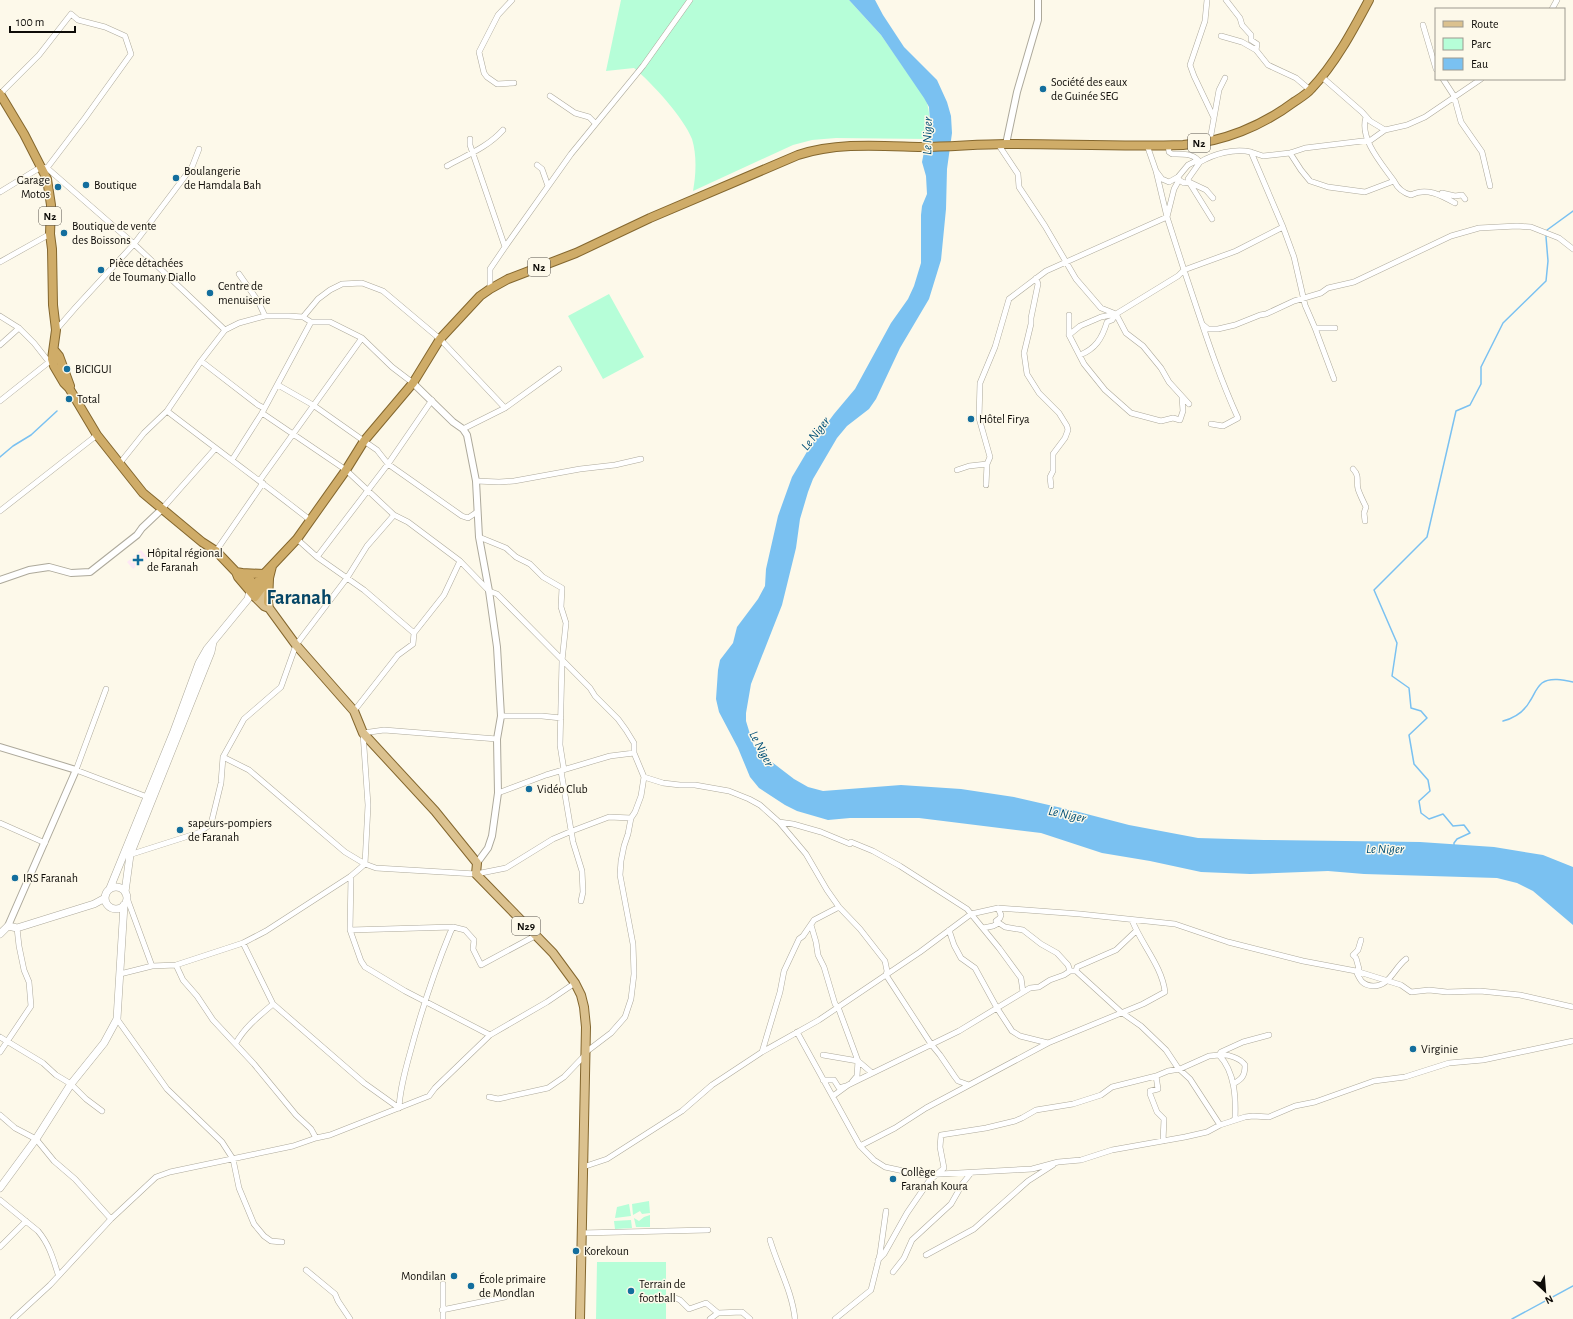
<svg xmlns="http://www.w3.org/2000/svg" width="1573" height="1319" viewBox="0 0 1573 1319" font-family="'Alegreya Sans',sans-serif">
	<rect width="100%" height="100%" fill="#fdf9ea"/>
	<path fill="#fee8f5" d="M141 550 148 558 133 569 127 562Z"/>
	<path fill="#b6fed8" d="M621 0H849L881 35 925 98C931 111 930 125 927 139L836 138 812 140 793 145 693 191C696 175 697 155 692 139 684 118 652 83 634 68L606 71Z
		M609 294 644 357 603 379 568 316Z
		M649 1201 650 1213 642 1214 640 1211 633 1215 632 1204Z
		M629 1204 631 1216 615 1218 617 1207Z
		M650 1215V1227H636L634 1218 639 1221 644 1217Z
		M631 1220 632 1228 615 1229 614 1221Z
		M597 1262H666V1319H596Z"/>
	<path fill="#7ac1f1" d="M849 0H875L883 15 904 47 937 80 947 102 951 116 952 133 947 169 946 209 941 260 929 299 900 348 876 399 869 409 847 426 837 438 813 479 808 492 800 519 796 548 782 605 751 684 746 713V721L753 744 764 756 794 779 808 787 823 791 901 785 961 789 1014 797 1075 811 1129 825 1198 838 1264 840 1420 842 1494 847 1543 855 1573 867V925L1533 891 1517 883 1497 878 1364 874 1328 871 1250 874 1201 872 1150 861 1102 853 1041 833 919 818H850L828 820 797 811 785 805 759 788 750 777 738 748 719 712 716 699 718 670 720 660 733 643 737 627 758 599 765 586 766 569 778 516 792 477 811 445 834 414 855 389 891 323 908 299 914 286 921 263V215L922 206 927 194 926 176 922 162 930 121 929 107 924 98 881 35Z"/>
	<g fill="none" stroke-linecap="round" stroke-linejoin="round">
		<path stroke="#7ac1f1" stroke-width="1.5" d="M0 457 13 446 31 435 57 411
			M1503 721C1514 718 1524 712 1530 701 1534 695 1536 688 1542 683 1550 677 1564 680 1573 682
			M1454 845V843L1457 839 1470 833 1464 825 1453 826 1443 814 1429 819 1421 813 1419 801 1430 791 1428 780 1414 764 1409 735 1427 718 1421 711 1411 708 1409 688 1392 676 1397 643 1374 590 1427 537 1456 411 1470 405 1481 384V367L1503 323 1546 281 1548 261 1546 237 1547 230 1573 211
			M1512 1319 1573 1286"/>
		<defs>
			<path id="minor" d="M512 0 498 15 479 52 484 73 487 77 497 84 514 83
				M1207 0 1205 21 1190 65 1194 76 1214 118
				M1226 0 1240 18 1242 25 1251 35V40L1257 44 1256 50
				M1552 9 1557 0
				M1423 25 1436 69
				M1221 36 1242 42 1256 50 1268 65 1296 78 1310 90
				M1322 77 1362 112 1370 121 1385 130 1407 125 1425 117 1481 79
				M1443 79 1454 96 1461 122 1482 152 1490 186
				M0 94 39 55 71 14 78 20 105 27 125 36 131 54 85 118 47 168 41 167 0 192
				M550 96 575 113 589 117 595 123
				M1366 117C1359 139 1382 164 1394 181
				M470 139V145L505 247
				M1210 140 1219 90 1225 78
				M998 144 1018 174 1019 187 1045 226 1076 279 1101 308 1116 314 1126 333 1143 346 1161 368 1169 382 1189 404
				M1168 145 1169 152 1172 154C1180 154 1192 153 1198 160
				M1251 152 1263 156 1290 153 1305 148 1371 140 1385 130
				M1290 153 1301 170 1310 181 1328 187 1365 192 1394 181C1398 189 1403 193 1411 195 1426 187 1441 195 1455 203
				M1200 162 1188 179 1189 182 1206 190 1213 198
				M537 165 542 169 548 186
				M447 166C467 155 488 147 503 130
				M47 168 134 244 225 330 239 323 265 316H289L303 317 311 322H330L362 338 392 367 413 383
				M1156 171 1162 179 1169 182 1178 177 1188 165 1198 160 1200 162C1214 154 1234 148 1251 152L1283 227 1236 251 1184 270C1201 320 1216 370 1238 418L1223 426 1211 424
				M1179 180 1184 183 1189 182 1212 219
				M1442 193 1455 196 1462 195 1465 199
				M1283 227 1294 257 1305 305 1315 328H1335
				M0 262 50 234
				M239 274 258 301 265 316
				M1036 278 1038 284 1031 318V324L1024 353 1027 374 1039 393 1059 413 1067 426 1068 430 1065 438 1053 454V471L1050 477 1051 486
				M490 289V269L505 247 571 154 643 66 690 0
				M1069 315V335L1084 364 1105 390 1131 413 1161 421 1173 418 1180 420 1183 411 1182 397
				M0 316 19 328 34 343 49 362
				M303 317 318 299 330 290 342 284 362 283 383 291 440 339 505 408
				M1202 324 1208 329H1218L1235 325 1260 315 1266 314 1294 301 1321 293 1328 288 1354 282 1451 236 1479 228 1517 226 1531 227 1559 238 1573 249
				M1315 328 1334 379
				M56 330 76 307 134 244 192 167 199 149
				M1069 335 1080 326 1101 317 1116 314 1178 276 1184 270 1167 217 1156 171 1147 145
				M0 345 19 328
				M1080 355C1095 349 1102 339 1107 322L1112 320 1116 314
				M201 361 258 405 264 408
				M278 385 313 405 364 441 377 450 388 464 462 516 468 518 477 512
				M0 401 54 358
				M167 411C215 448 263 483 310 520
				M262 413 346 470 394 515 408 522 460 561 489 591 497 594 590 688 595 696 618 719 626 730 634 743V753L644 777 641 796 635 812 631 818 628 834 624 846 621 861 620 875 633 944 634 974 631 999 625 1017 611 1033 586 1052
				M463 429 505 408 559 369
				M232 460 262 413 311 322
				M120 463 144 433 167 411 201 361 225 330
				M1353 469C1360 476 1356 481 1358 489 1360 495 1363 501 1366 507L1364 513 1365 521
				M957 470 969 466 987 464
				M260 480 362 338
				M476 481 499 482 514 481 580 469 615 465 641 459
				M986 485 987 464 990 457 979 418 980 383 995 347 1009 299 1046 271 1167 217 1174 189 1179 180 1178 177
				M162 509 215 449
				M0 511 97 435
				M479 537 506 548 516 557 530 564 543 577 562 588 561 607 566 623 562 661 560 745 564 770
				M297 539 317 557 364 590 414 633 413 644 398 655 354 711
				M216 551 263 483
				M317 557 388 464 432 400
				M414 633 444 595 460 561
				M106 689 76 770 150 798
				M501 716H542L561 718
				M223 757 249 770 345 852 365 864 376 868 476 874 506 868 553 839 572 831 609 817 631 818
				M561 771 573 842 582 871 583 892 581 901
				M644 777 663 783 680 785H695L729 791 749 799 760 805 779 822 793 824 821 832 850 844 851 842 873 851 900 866 967 909 999 948 1021 978 1023 992
				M498 793 546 775 610 756 634 753
				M779 822 806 854 827 890 839 907 860 929 885 961 887 971 886 975 931 1044 940 1055 955 1077 958 1081 969 1085
				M0 823 45 843
				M129 855 198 833 211 824 221 783 223 757 244 719 281 687 296 645 347 578 367 546 394 515
				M127 898 152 966
				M998 908 1001 915 1000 918 996 921 1005 927 1023 930 1041 944 1057 953 1068 965 1070 971
				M811 925 816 942 818 955 824 967 835 1004 838 1007 858 1061 872 1073
				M453 927 465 930 474 940 473 949 481 965 535 936
				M983 928 993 926 999 923
				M350 930 351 876
				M949 930 954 945 961 958 975 968 997 1008 1012 1031 1020 1036 1048 1043
				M1361 940 1358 950 1353 955 1356 958 1359 969 1356 971C1360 980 1362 985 1373 986 1390 986 1394 968 1406 959
				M243 943 273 1004 364 1083 399 1108
				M176 965 183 980 197 996 213 1020 254 1064 296 1115 311 1129 316 1138
				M1076 971 1121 1012 1141 1026 1166 1050 1178 1068 1190 1079 1220 1125
				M120 974 152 966 176 965 243 943 266 931 351 876 365 864 368 805 363 733 384 730 497 739
				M117 1019 167 1089 222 1142 233 1159 239 1188 254 1224 264 1236 271 1241 282 1242
				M797 1032 860 1146 874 1160 885 1167 922 1175 1032 1169 1058 1162 1081 1160 1112 1150 1185 1137 1207 1132 1220 1125 1245 1117 1253 1116 1269 1117 1295 1106 1315 1102 1374 1081 1405 1077 1449 1063 1483 1060 1573 1041
				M0 1037 43 1063 56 1075 71 1084 86 1099 102 1111
				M236 1043C245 1027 259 1016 273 1004
				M0 1052 31 1006 29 982 24 970 19 946 17 928
				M762 1052 780 992 784 971 799 939 803 936 814 920 839 907
				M823 1055 858 1061 857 1076 852 1082
				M1156 1076 1158 1089 1150 1091V1094L1157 1112 1164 1119 1163 1141
				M823 1080H834L839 1088 846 1086
				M1233 1084C1242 1079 1245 1076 1245 1065 1240 1058 1228 1054 1219 1055L1221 1052 1243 1042 1269 1035
				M833 1096 848 1085 959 1031 1030 988 1039 987 1050 980 1064 975 1070 971H1076L1077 967 1116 950 1136 931
				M489 1097 498 1099 548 1088 564 1077 585 1055
				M399 1108C400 1089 405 1071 410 1053 421 1012 434 972 450 933L453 927 350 930 361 961 365 967 405 991 490 1035
				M0 1115 15 1128 36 1139 54 1161 75 1179 111 1219
				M860 1146 895 1128 926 1108 1048 1043 1143 1004 1165 992C1162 966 1141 944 1132 920
				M583 1167 607 1159 682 1111 712 1085 762 1052 819 1020 920 952 971 914 998 908 1080 914 1175 924 1228 942 1303 961 1356 971 1401 985 1411 992 1429 990 1447 992 1480 991 1520 995 1573 1007
				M0 1200 38 1231C49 1244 53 1258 58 1274
				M581 1233 708 1230
				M770 1240C778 1267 792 1291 795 1319
				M0 1247 26 1221
				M926 1255 974 1229 1028 1181 1053 1165
				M878 1260 884 1254 907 1213 929 1181 944 1168 940 1147 941 1135 986 1128 1015 1121 1022 1118 1036 1110 1073 1104 1101 1095 1112 1087 1156 1076 1168 1071 1180 1069 1209 1056 1219 1055C1235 1072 1236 1098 1235 1119L1232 1121
				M306 1270 335 1294 338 1301 350 1319
				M893 1272 904 1258 912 1240 951 1204 963 1183 971 1173
				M443 1284V1319
				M673 1297 680 1300 689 1309 706 1303 718 1313 742 1312 750 1319
				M442 1310 505 1297
				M13 1319 50 1285 111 1219 156 1177 170 1172 293 1146 316 1138 330 1135 429 1096 435 1088 490 1035 547 1002 575 983
				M710 1319 718 1313
				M835 1319 871 1290 880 1254 886 1211"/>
			<path id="tertiary" d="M1006 144 1017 92 1038 20V0
				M413 383 453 422 463 429 467 435 476 481 479 537 489 591 497 647 501 716 497 739 498 793 492 836 488 848 477 863
				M0 580 29 570 49 567 71 573 90 572 137 535 142 528 162 509
				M0 747 76 770 8 926"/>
			<path id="secondary" d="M105 898a11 11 0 1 1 22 0a11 11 0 1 1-22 0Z
				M110 888 174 731 199 663 207 649 248 599 250 591
				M125 892 130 855 211 652 213 642
				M0 934 8 926 17 928 94 904 105 898
				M0 1188 36 1139 71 1084 104 1043 117 1019 124 905"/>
			<path id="primary" d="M260 590 268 602 269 608 296 645 354 711 363 733 435 811 477 863 476 874 553 953 575 983 581 995 584 1007 586 1027 580 1319
				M255 597 264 606 269 608"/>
			<path id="trunk" d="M0 94 24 134 47 179 51 205 50 234 52 249 53 305 56 330 52 359 54 366 64 383 69 388 97 435 143 493 202 542 216 551 236 572 238 577 255 597 269 578 272 566
				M54 350 59 356 70 386
				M236 572 242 573 259 588
				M242 573 264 574
				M250 591 264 574 297 539 346 470 364 441 413 383 440 339 480 296 490 289 508 279 576 253 650 218 798 155C838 142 881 146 922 147 950 147 978 144 1007 144 1065 144 1124 147 1183 145 1223 142 1262 126 1294 102 1300 98 1307 94 1311 89 1335 64 1353 30 1369 0
				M268 602 269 579"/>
		</defs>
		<use href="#minor" stroke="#ada99b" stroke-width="6"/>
		<use href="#tertiary" stroke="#ada99b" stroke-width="8"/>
		<use href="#secondary" stroke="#ada99b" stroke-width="8"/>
		<use href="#primary" stroke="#84672e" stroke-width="10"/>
		<use href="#trunk" stroke="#84672e" stroke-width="10"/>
		<use href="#minor" stroke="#fff" stroke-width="5"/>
		<use href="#tertiary" stroke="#fff" stroke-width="6"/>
		<use href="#secondary" stroke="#fff" stroke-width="7"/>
		<use href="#primary" stroke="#dbc18e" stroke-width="8"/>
		<use href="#trunk" stroke="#cfac68" stroke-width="8"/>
	</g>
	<g fill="#136e9d" stroke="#fdf9ea" stroke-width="1.5">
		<circle cx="1043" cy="89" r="4"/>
		<circle cx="176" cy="178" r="4"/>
		<circle cx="86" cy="185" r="4"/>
		<circle cx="58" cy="187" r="4"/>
		<circle cx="64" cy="233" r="4"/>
		<circle cx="101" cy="270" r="4"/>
		<circle cx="210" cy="293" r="4"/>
		<circle cx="67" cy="369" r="4"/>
		<circle cx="69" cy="399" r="4"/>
		<circle cx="971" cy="419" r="4"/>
		<path d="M136 554h4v4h4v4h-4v4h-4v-4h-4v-4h4z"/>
		<circle cx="529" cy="789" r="4"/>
		<circle cx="180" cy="830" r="4"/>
		<circle cx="15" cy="878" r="4"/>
		<circle cx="1413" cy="1049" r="4"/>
		<circle cx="893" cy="1179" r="4"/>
		<circle cx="576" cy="1251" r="4"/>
		<circle cx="454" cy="1276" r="4"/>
		<circle cx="471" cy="1286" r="4"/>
		<circle cx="631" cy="1291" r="4"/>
	</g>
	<g text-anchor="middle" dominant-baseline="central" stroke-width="3" stroke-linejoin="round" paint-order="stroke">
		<g fill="#fdf9ea" stroke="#56534c" stroke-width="1">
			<rect x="1188" y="134" width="22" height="18" rx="3"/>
			<rect x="39" y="207" width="22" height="18" rx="3"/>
			<rect x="528" y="258" width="22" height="18" rx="3"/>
			<rect x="512" y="917" width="28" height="18" rx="3"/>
		</g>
		<g font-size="11" font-weight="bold" fill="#0e0c08">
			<text x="1199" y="143">N2</text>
			<text x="50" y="216">N2</text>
			<text x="539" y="267">N2</text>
			<text x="526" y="926">N29</text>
		</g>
		<g font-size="12" fill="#0e0c08" stroke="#fdf9ea" text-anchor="start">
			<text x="1051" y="82">Société des eaux<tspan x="1051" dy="14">de Guinée SEG</tspan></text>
			<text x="184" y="171">Boulangerie<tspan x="184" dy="14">de Hamdala Bah</tspan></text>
			<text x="50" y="180" text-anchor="end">Garage<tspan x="50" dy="14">Motos</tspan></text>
			<text x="94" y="185">Boutique</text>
			<text x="72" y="226">Boutique de vente<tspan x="72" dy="14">des Boissons</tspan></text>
			<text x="109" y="263">Pièce détachées<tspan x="109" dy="14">de Toumany Diallo</tspan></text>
			<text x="218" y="286">Centre de<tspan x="218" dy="14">menuiserie</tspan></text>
			<text x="75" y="369">BICIGUI</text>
			<text x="77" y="399">Total</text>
			<text x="979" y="419">Hôtel Firya</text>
			<text x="147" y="553">Hôpital régional<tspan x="147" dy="14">de Faranah</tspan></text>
			<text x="537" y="789">Vidéo Club</text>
			<text x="188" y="823">sapeurs-pompiers<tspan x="188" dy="14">de Faranah</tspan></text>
			<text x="23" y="878">IRS Faranah</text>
			<text x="1421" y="1049">Virginie</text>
			<text x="901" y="1172">Collège<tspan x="901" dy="14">Faranah Koura</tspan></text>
			<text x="584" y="1251">Korekoun</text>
			<text x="446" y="1276" text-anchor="end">Mondilan</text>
			<text x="479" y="1279">École primaire<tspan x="479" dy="14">de Mondlan</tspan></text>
			<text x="639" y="1284">Terrain de<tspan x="639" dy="14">football</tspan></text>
		</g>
		<g font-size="13" font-style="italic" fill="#005077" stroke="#fdf9ea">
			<text transform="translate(928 136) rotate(-89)">Le Niger</text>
			<text transform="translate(816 434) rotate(-52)">Le Niger</text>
			<text transform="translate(761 749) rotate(62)">Le Niger</text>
			<text transform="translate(1067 815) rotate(12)">Le Niger</text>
			<text x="1385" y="849">Le Niger</text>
		</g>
		<g font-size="20" font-weight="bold" fill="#064666" stroke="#fdf9ea">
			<text x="299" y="598">Faranah</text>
		</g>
	</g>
	<rect x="1435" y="8" width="130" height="72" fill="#fdf9ea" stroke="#9d9a90"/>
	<rect x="1443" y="21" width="20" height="6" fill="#dbc18e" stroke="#9d9a90"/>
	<text x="1471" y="28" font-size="12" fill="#0e0c08">Route</text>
	<rect x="1443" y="38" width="20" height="12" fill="#b6fed8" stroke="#9d9a90"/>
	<text x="1471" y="48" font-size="12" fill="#0e0c08">Parc</text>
	<rect x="1443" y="58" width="20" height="12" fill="#7ac1f1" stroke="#9d9a90"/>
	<text x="1471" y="68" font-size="12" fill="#0e0c08">Eau</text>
	<g transform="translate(1545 1291) rotate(154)" stroke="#fdf9ea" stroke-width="3" paint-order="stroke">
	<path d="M0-3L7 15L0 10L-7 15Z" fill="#0e0c08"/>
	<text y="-6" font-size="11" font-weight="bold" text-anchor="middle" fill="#0e0c08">N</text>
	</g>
	<path d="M10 26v6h65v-6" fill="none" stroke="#0e0c08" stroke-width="2"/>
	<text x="16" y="26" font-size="12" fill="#0e0c08" stroke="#fdf9ea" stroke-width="3" paint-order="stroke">100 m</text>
</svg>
